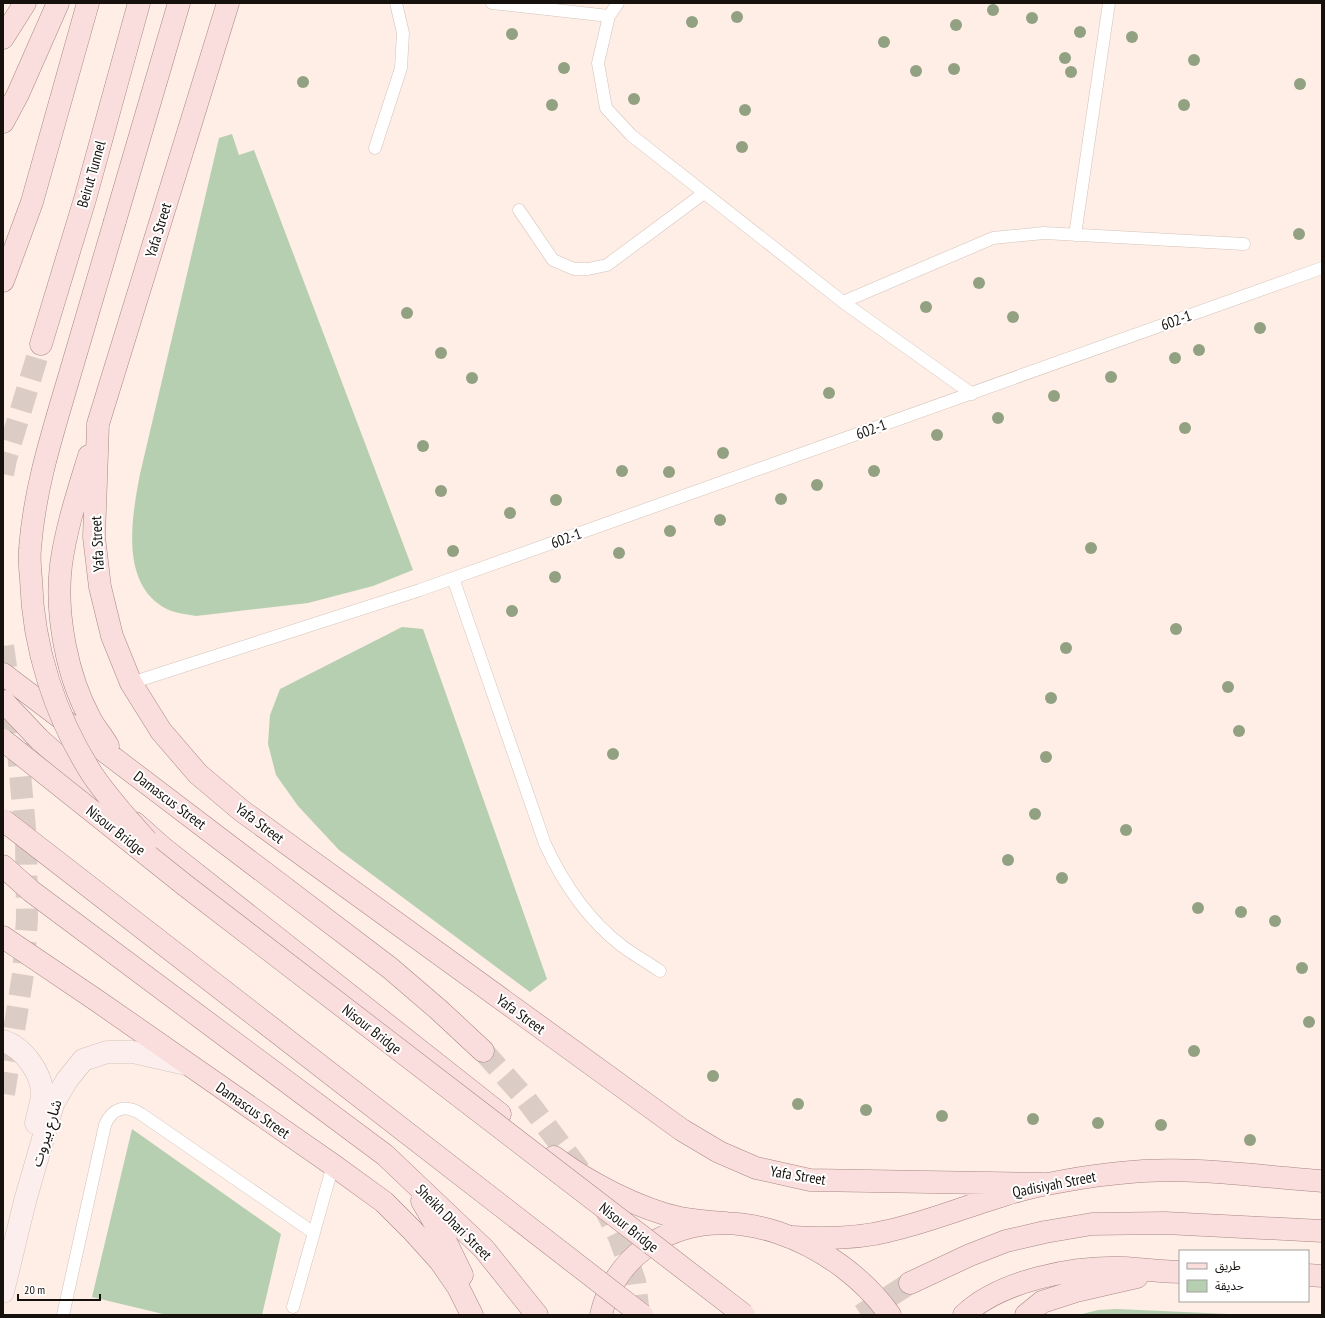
<svg xmlns="http://www.w3.org/2000/svg" width="1325" height="1318" viewBox="0 0 1325 1318" font-family="'PT Sans Narrow','Noto Sans Arabic',sans-serif">
	<rect width="100%" height="100%" fill="#feeee5"/>
	<path fill="#b7cfb1" d="M232 134 239 155 254 150 413 570 373 586 308 603 196 616C184 614 173 613 163 607 120 581 132 516 140 474L219 138Z
		M402 627 423 629 547 979 530 992 339 850 298 806 276 775 268 744 270 715 280 689Z
		M132 1129 281 1234 262 1315H167L92 1297Z
		M1117 1309 1251 1315H1078L1098 1310Z"/>
	<g fill="none" stroke-linecap="round" stroke-linejoin="round">
		<path stroke="#dbcdc5" stroke-width="22" stroke-dasharray="22 11" stroke-linecap="butt" d="M3 474 6 459 41 344
			M3 646 17 741 26 839 27 919 23 974 3 1100
			M483 1051 525 1098 584 1176
			M602 1203 619 1237 635 1281 639 1315
			M861 1315 910 1283"/>
		<defs>
			<path id="service" d="M492 3 609 16 598 63 606 108 631 135 843 302 972 394
				M609 16 618 3
				M375 148 401 68 403 33 396 3
				M519 210 553 260 574 269H588L607 265 704 193
				M1075 235 1109 3
				M843 302 993 238 1044 233 1244 244
				M453 578 545 844C563 883 587 919 622 946 634 955 647 962 660 971
				M131 683 420 590 1322 268
				M293 1307 333 1165
				M63 1315 105 1125C112 1108 125 1104 141 1114L314 1233"/>
			<path id="secondary" d="M3 1041C23 1047 43 1074 42 1095 41 1104 38 1114 36 1123
				M3 1292 25 1201 53 1104 67 1080 83 1060 107 1052H133L186 1064"/>
			<path id="primary" d="M228 3 98 424 94 537 100 587 112 636 131 683 161 731 198 774 242 811 682 1130 719 1152 756 1168 810 1180 1046 1184
				M3 38 25 3
				M3 122 18 94 58 3
				M115 221 179 3
				M3 281 32 202 88 3
				M41 344 85 199 139 3
				M89 456C78 492 66 528 61 565 55 614 67 677 91 720 96 729 103 737 108 746
				M3 674 390 968 439 1010 483 1051
				M3 701 39 739 101 794
				M135 823 163 848 500 1114
				M3 866 31 891 385 1155 484 1249 537 1315
				M3 937 99 1002 333 1165 384 1202 412 1230 440 1261 458 1287 472 1315
				M554 1157C587 1182 639 1209 680 1218 695 1221 710 1222 725 1223
				M422 1201 448 1246 462 1275
				M792 1237C825 1239 857 1239 888 1231 943 1219 993 1194 1048 1184 1097 1174 1148 1168 1198 1171 1240 1173 1281 1178 1322 1181
				M1308 1275 1322 1276
				M910 1283 970 1255 1006 1241 1045 1232 1092 1224 1165 1223 1322 1231
				M601 1315C607 1288 623 1264 645 1248 725 1190 839 1243 890 1315
				M964 1315C1001 1280 1075 1266 1125 1268 1143 1269 1162 1272 1180 1272
				M1026 1315 1042 1302 1076 1291 1137 1277"/>
		</defs>
		<use href="#service" stroke="#d3c3ba" stroke-width="13"/>
		<use href="#secondary" stroke="#d3c3ba" stroke-width="23"/>
		<use href="#primary" stroke="#a88785" stroke-width="23"/>
		<use href="#service" stroke="#fff" stroke-width="12"/>
		<use href="#secondary" stroke="#fdeeee" stroke-width="22"/>
		<use href="#primary" stroke="#fadddd" stroke-width="22"/>
		<defs>
			<path id="primary-bridge" d="M115 221C99 275 83 329 67 384 51 438 34 492 30 549 29 559 30 569 31 579 33 648 55 716 92 774 108 798 128 820 147 841
				M3 740 186 886 744 1315
				M3 820 642 1315"/>
		</defs>
		<use href="#primary-bridge" stroke="#a88785" stroke-width="23" stroke-linecap="butt"/>
		<use href="#primary-bridge" stroke="#fadddd" stroke-width="22"/>
	</g>
	<g fill="#93a183">
		<circle cx="993" cy="10" r="6"/>
		<circle cx="737" cy="17" r="6"/>
		<circle cx="1032" cy="18" r="6"/>
		<circle cx="692" cy="22" r="6"/>
		<circle cx="956" cy="25" r="6"/>
		<circle cx="1080" cy="32" r="6"/>
		<circle cx="512" cy="34" r="6"/>
		<circle cx="1132" cy="37" r="6"/>
		<circle cx="884" cy="42" r="6"/>
		<circle cx="1065" cy="58" r="6"/>
		<circle cx="1194" cy="60" r="6"/>
		<circle cx="564" cy="68" r="6"/>
		<circle cx="954" cy="69" r="6"/>
		<circle cx="916" cy="71" r="6"/>
		<circle cx="1071" cy="72" r="6"/>
		<circle cx="303" cy="82" r="6"/>
		<circle cx="1300" cy="84" r="6"/>
		<circle cx="634" cy="99" r="6"/>
		<circle cx="552" cy="105" r="6"/>
		<circle cx="1184" cy="105" r="6"/>
		<circle cx="745" cy="110" r="6"/>
		<circle cx="742" cy="147" r="6"/>
		<circle cx="1299" cy="234" r="6"/>
		<circle cx="979" cy="283" r="6"/>
		<circle cx="926" cy="307" r="6"/>
		<circle cx="407" cy="313" r="6"/>
		<circle cx="1013" cy="317" r="6"/>
		<circle cx="1260" cy="328" r="6"/>
		<circle cx="1199" cy="350" r="6"/>
		<circle cx="441" cy="353" r="6"/>
		<circle cx="1175" cy="358" r="6"/>
		<circle cx="1111" cy="377" r="6"/>
		<circle cx="472" cy="378" r="6"/>
		<circle cx="829" cy="393" r="6"/>
		<circle cx="1054" cy="396" r="6"/>
		<circle cx="998" cy="418" r="6"/>
		<circle cx="1185" cy="428" r="6"/>
		<circle cx="937" cy="435" r="6"/>
		<circle cx="423" cy="446" r="6"/>
		<circle cx="723" cy="453" r="6"/>
		<circle cx="622" cy="471" r="6"/>
		<circle cx="874" cy="471" r="6"/>
		<circle cx="669" cy="472" r="6"/>
		<circle cx="817" cy="485" r="6"/>
		<circle cx="441" cy="491" r="6"/>
		<circle cx="781" cy="499" r="6"/>
		<circle cx="556" cy="500" r="6"/>
		<circle cx="510" cy="513" r="6"/>
		<circle cx="720" cy="520" r="6"/>
		<circle cx="670" cy="531" r="6"/>
		<circle cx="1091" cy="548" r="6"/>
		<circle cx="453" cy="551" r="6"/>
		<circle cx="619" cy="553" r="6"/>
		<circle cx="555" cy="577" r="6"/>
		<circle cx="512" cy="611" r="6"/>
		<circle cx="1176" cy="629" r="6"/>
		<circle cx="1066" cy="648" r="6"/>
		<circle cx="1228" cy="687" r="6"/>
		<circle cx="1051" cy="698" r="6"/>
		<circle cx="1239" cy="731" r="6"/>
		<circle cx="613" cy="754" r="6"/>
		<circle cx="1046" cy="757" r="6"/>
		<circle cx="1035" cy="814" r="6"/>
		<circle cx="1126" cy="830" r="6"/>
		<circle cx="1008" cy="860" r="6"/>
		<circle cx="1062" cy="878" r="6"/>
		<circle cx="1198" cy="908" r="6"/>
		<circle cx="1241" cy="912" r="6"/>
		<circle cx="1275" cy="921" r="6"/>
		<circle cx="1302" cy="968" r="6"/>
		<circle cx="1309" cy="1022" r="6"/>
		<circle cx="1194" cy="1051" r="6"/>
		<circle cx="713" cy="1076" r="6"/>
		<circle cx="798" cy="1104" r="6"/>
		<circle cx="866" cy="1110" r="6"/>
		<circle cx="942" cy="1116" r="6"/>
		<circle cx="1033" cy="1119" r="6"/>
		<circle cx="1098" cy="1123" r="6"/>
		<circle cx="1161" cy="1125" r="6"/>
		<circle cx="1250" cy="1140" r="6"/>
	</g>
	<g text-anchor="middle" dominant-baseline="central" stroke-width="4" stroke-linejoin="round" paint-order="stroke">
		<g font-size="15" fill="#16110d" stroke="#fff">
			<text transform="translate(91 174) rotate(-74)">Beirut Tunnel</text>
			<text transform="translate(158 230) rotate(-73)">Yafa Street</text>
			<text transform="translate(1176 320) rotate(-20)">602-1</text>
			<text transform="translate(871 429) rotate(-20)">602-1</text>
			<text transform="translate(566 538) rotate(-20)">602-1</text>
			<text transform="translate(97 544) rotate(-93)">Yafa Street</text>
			<text transform="translate(170 800) rotate(37)">Damascus Street</text>
			<text transform="translate(260 823) rotate(37)">Yafa Street</text>
			<text transform="translate(116 830) rotate(38)">Nisour Bridge</text>
			<text transform="translate(521 1014) rotate(36)">Yafa Street</text>
			<text transform="translate(372 1029) rotate(38)">Nisour Bridge</text>
			<text transform="translate(253 1110) rotate(35)">Damascus Street</text>
			<text transform="translate(46 1133) rotate(-72)">شارع بيروت</text>
			<text transform="translate(798 1175) rotate(9)">Yafa Street</text>
			<text transform="translate(1054 1184) rotate(-11)">Qadisiyah Street</text>
			<text transform="translate(454 1222) rotate(45)">Sheikh Dhari Street</text>
			<text transform="translate(629 1227) rotate(38)">Nisour Bridge</text>
		</g>
	</g>
	<rect width="1325" height="1318" fill="none" stroke="#16110d" stroke-width="8"/>
	<rect x="1179" y="1250" width="130" height="52" fill="#ffffff" stroke="#a2a09e"/>
	<rect x="1187" y="1263" width="20" height="6" fill="#fadddd" stroke="#a2a09e"/>
	<text x="1215" y="1270" font-size="12" fill="#16110d">طريق</text>
	<rect x="1187" y="1280" width="20" height="12" fill="#b7cfb1" stroke="#a2a09e"/>
	<text x="1215" y="1290" font-size="12" fill="#16110d">حديقة</text>
	<path d="M18 1294v6h82v-6" fill="none" stroke="#16110d" stroke-width="2"/>
	<text x="24" y="1294" font-size="12" fill="#16110d" stroke="#ffffff" stroke-width="3" paint-order="stroke">20 m</text>
</svg>
